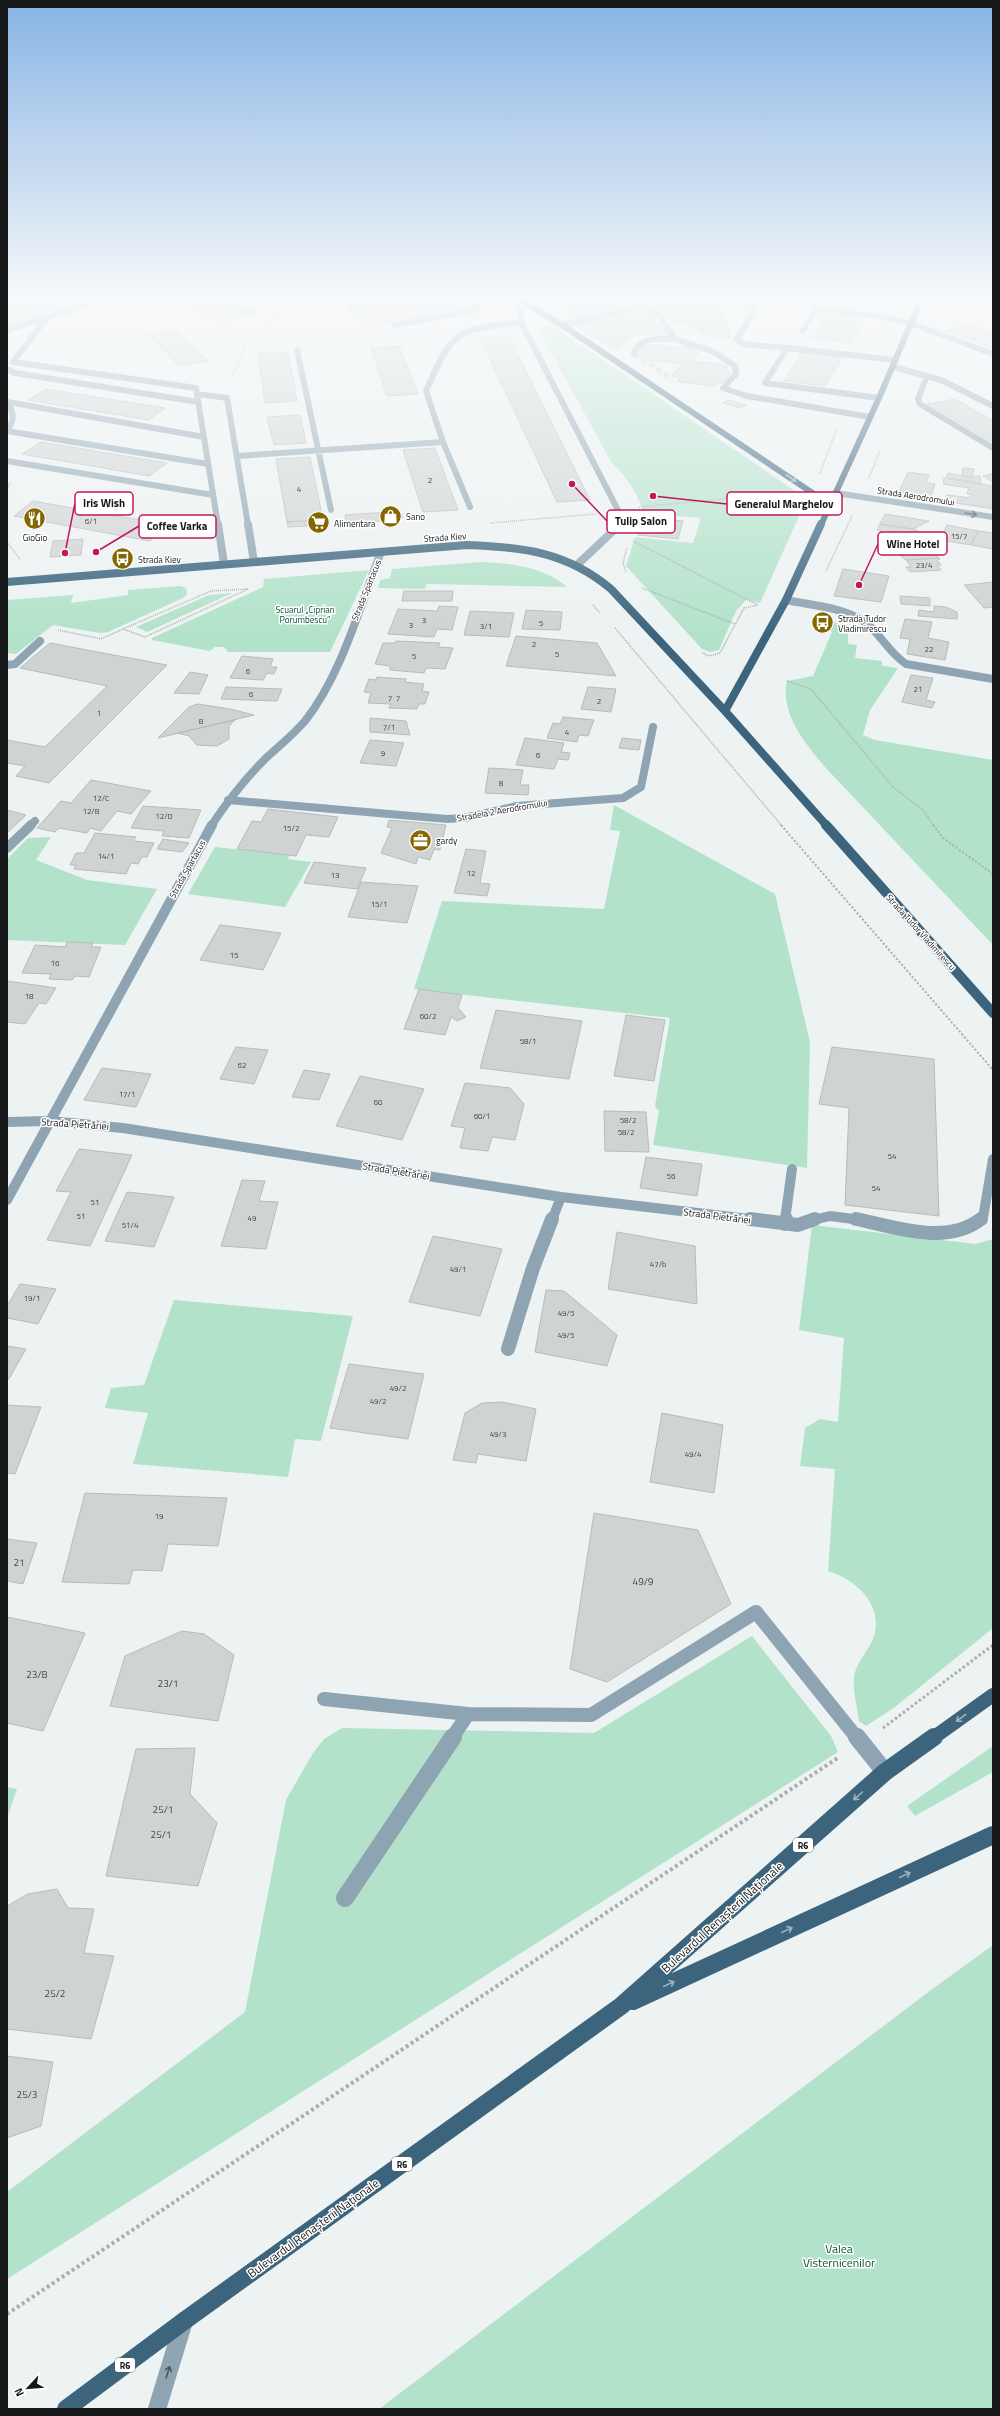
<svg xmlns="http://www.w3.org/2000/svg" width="1000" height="2416" viewBox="0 0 1000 2416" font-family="'Titillium Web',sans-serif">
	<rect width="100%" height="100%" fill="#edf2f3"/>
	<path fill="#b3e2ca" d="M548 295H666L650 303 582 319Z
		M672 295C715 295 722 292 731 339L703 336 688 324 675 326 650 306Z
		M7 298 62 311 7 328Z
		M643 309 654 318 668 336C657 335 638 333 629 339 622 344 622 348 613 350L573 325Z
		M544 327 556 328 795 491 805 503 760 603 746 600 736 611 719 650 710 652 702 649 626 566 635 537 693 543 701 518 644 514C637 493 628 478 611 462L538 328Z
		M481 562C511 563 544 567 567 587L427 584 425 589 378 588 380 580 390 578 392 569Z
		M369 570 330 652H228L224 647H215L210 651 152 640V638L263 587 264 579Z
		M180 586 186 588 187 594 183 598 108 632 100 633 53 625 16 654 7 653V600L73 595 71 603 128 595V590Z
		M232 593 147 632 136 627 209 595Z
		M832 622 840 624 848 631V644L857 645 855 658 882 661V666L898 668 870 710 863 735 875 740 993 760V945L824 766C804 742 780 713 787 681L813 676 832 632 826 627Z
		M614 805 775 894 810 1042 807 1168 653 1145 659 1111 655 1106 670 1018 414 989 442 901 604 909 620 831 610 830Z
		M51 837 36 860 87 880 157 889 125 945 7 940V859L28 838Z
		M215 847 289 855 288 859 311 862 285 907 188 894Z
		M812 1225 976 1244 993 1239V1628L895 1707 866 1726 859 1721C857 1707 853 1692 854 1678 855 1664 868 1651 873 1639 885 1606 857 1580 828 1571L835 1469 800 1466 805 1428 820 1419 838 1422 844 1338 799 1330Z
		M174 1300 353 1316 321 1441 295 1439 288 1477 133 1464 148 1413 105 1408 111 1388 144 1385Z
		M752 1636 831 1736 838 1752 7 2279V2192L245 2012 286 1800 313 1753 324 1739 342 1728 594 1733Z
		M993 1746V1772L915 1816 907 1806Z
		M7 1787 17 1789 7 1818Z
		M993 1945V2409H379L931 1990Z"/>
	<path fill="#cfd4d3" stroke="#b7bcbb" d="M151 295H191L246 314 224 321Z
		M440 295 465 312 427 314 387 321 390 323 374 326 366 325 349 312 354 311V308L369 306 371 308 399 304 396 302Z
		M723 295H753L765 306 737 309Z
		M842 295H881L875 304 838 300Z
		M41 296 78 305 62 311 25 302Z
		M829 313 867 317 851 343 812 338Z
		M971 324 993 333V348L946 331Z
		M176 330 208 361 179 366 148 334Z
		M509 337 590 500 557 502 480 338Z
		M646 344 677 348 679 345 697 349 700 350 692 361 725 365 728 367H725L727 369 725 371H729V375L722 383H718L714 386 680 382 677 380H680L678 377 672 376 679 367 684 365 679 363 646 360 648 358 637 355Z
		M399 346 418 394 387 396 371 348Z
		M288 352 297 401 265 403 258 354Z
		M803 352 843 357 825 386 784 381Z
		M46 389 165 408 149 420 28 400Z
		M955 399 993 421V443L928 404Z
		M728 400 746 405 741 408 723 403Z
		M300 415 306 443 274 445 267 417Z
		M41 442 167 463 149 476 22 454Z
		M435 448 458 510 423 512 403 450Z
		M310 457 323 520 287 522 276 459Z
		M963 468 974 469 972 477 962 476Z
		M908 472 929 475 926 483 935 484 930 499 898 494Z
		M948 473 971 478V481L946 478Z
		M992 474 993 482 983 476Z
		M972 476H980L981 484H973Z
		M944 478 993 486V509L956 503 958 496 970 498 972 495 967 494 969 488 943 484Z
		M947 495 956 496 952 503 943 502Z
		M33 501 168 525 150 541 14 516Z
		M400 511 403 518H399V520L351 523 346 522 345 515Z
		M885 514 929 521 913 529 880 524Z
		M643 519 662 521 663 519 683 521 678 539 638 535Z
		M323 520 324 525 288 527 287 522Z
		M880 524 917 530 925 536 889 538 883 532 877 530Z
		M947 525 978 531 971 545 940 540Z
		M978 531 993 533V549L971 545Z
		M83 539 81 555 50 557 53 541Z
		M924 547 939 558 906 560 893 550Z
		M939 558 940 559 937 560 941 565H937L941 570 910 572 906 567H911L906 560Z
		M843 569 889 576 881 602 834 596Z
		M993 582V607L984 608 964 585Z
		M404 591H453L452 601H402Z
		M900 596 930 598V606L901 604Z
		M439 606 458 607 452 630 437 629 434 637 388 634 398 609 437 611Z
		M934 606 946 607 957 612V619L918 616 919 610 934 612Z
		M526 610 562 612 560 630 522 629Z
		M470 611 514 613 509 637 464 635Z
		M905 619 932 622 928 638 949 642 945 660 907 654 910 639 900 638Z
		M516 636 597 643 616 676 506 666Z
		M396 641 440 643 438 647 453 648 445 669 426 668 424 673 390 670V666L375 664 383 643H395Z
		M50 643 167 665 49 783 16 776 25 766 7 763V740L45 747 107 686 20 668Z
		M242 656 273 659 270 667H277L274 674 267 673 263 680 230 678Z
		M190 672 208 675 199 694 174 693Z
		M911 675 933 678 926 700 935 702 932 708 902 702Z
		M377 677 406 679 405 682 424 684 422 691 429 692 425 704H419L417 709 389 708 391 704 368 703 371 693 364 692 369 679 376 680Z
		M226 687 282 689 277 701 221 699Z
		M588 687 616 689 611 712 581 709Z
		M198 704 230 709 254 715 158 738 189 707Z
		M563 717 594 720 588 736 579 735 577 742 547 738 553 723 560 724Z
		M370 718 406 721 410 735 370 732Z
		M235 720 229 726V739L217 746 197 745 189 736 178 733Z
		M525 738 564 743 561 752 570 753 568 760 558 759 554 769 516 765Z
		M622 738 641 740 639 750 619 748Z
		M370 740 404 743 396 766 360 763Z
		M489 768 523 770 520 785H529L528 795 485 793Z
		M91 780 151 791 131 814 117 811 101 831 90 828 87 833 59 828 55 832 37 828 61 801 71 803Z
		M143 806 201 810 189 838 162 836 164 831 131 828Z
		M268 809 338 817 329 837 306 835 296 856 237 849 252 821 261 822Z
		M7 810 26 815 7 833Z
		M389 820 446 825 440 850 434 849 430 860 418 857 416 864 381 853 392 828 387 827Z
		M95 833 136 837 133 841 154 843 147 857H142L138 864 131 863 126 874 74 869 76 865H70L76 853H84Z
		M163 839 189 843 182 852 157 849Z
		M466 849 486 851 480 883 490 884 487 896 454 893Z
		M314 862 366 868 357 889 304 883Z
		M361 882 418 886 407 923 348 917Z
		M220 925 281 933 263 970 200 960Z
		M67 942 93 943 91 947H101L89 977 75 976 72 980 49 979 51 974 22 973 35 945 65 947Z
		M7 981 56 988 46 1004 39 1003 25 1024 7 1022Z
		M419 989 462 995 458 1008 466 1017 457 1021 451 1017 445 1035 404 1029Z
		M496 1010 582 1021 569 1079 480 1068Z
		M626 1015 665 1020 654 1081 614 1076Z
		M236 1047 268 1050 254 1084 220 1079Z
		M832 1047 934 1059 939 1216 845 1205 849 1108 819 1104Z
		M102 1068 151 1074 136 1107 84 1100Z
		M304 1070 330 1074 319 1100 292 1097Z
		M360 1076 424 1089 402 1140 336 1126Z
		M465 1083 510 1088 524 1104 515 1140 492 1137 488 1151 460 1148 465 1128 451 1126Z
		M604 1111 646 1112 649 1152 605 1151Z
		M79 1149 132 1155 90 1246 47 1240 71 1192 56 1191Z
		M646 1157 702 1164 697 1196 640 1188Z
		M242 1180 265 1181 259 1201 278 1202 266 1249 221 1246Z
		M127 1192 174 1197 154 1247 105 1241Z
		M617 1232 695 1246 697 1304 608 1289Z
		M433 1236 502 1249 480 1316 409 1302Z
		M20 1284 56 1289 38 1324 7 1318V1306Z
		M546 1290 564 1291 617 1335 607 1366 535 1352Z
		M7 1346 26 1349 9 1379 7 1378Z
		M349 1364 424 1374 408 1439 330 1428Z
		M502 1402 536 1409 526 1461 478 1454 476 1463 453 1460 465 1413 482 1403Z
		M7 1405 41 1407 15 1474 7 1473Z
		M662 1413 723 1425 714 1493 650 1482Z
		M85 1493 227 1498 218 1546 168 1544 162 1571 133 1570 129 1584 62 1582Z
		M594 1513 698 1530 731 1604 607 1682 570 1669Z
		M7 1539 37 1543 23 1584 7 1581Z
		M7 1617 85 1633 43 1731 7 1723Z
		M182 1631 204 1634 234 1655 218 1721 110 1706 125 1656Z
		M195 1748 190 1794 217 1823 198 1886 106 1876 136 1749Z
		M57 1889 68 1908 94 1909 84 1953 114 1956 91 2039 7 2029V1906L28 1894Z
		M7 2056 53 2062 41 2126 7 2138Z"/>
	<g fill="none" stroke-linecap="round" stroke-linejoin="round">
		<path stroke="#cdd1d2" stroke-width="6" stroke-dasharray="6 3" stroke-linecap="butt" d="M634 354 672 379"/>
		<path stroke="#aaaeaf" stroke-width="1.5" stroke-dasharray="1 1" stroke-linecap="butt" d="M270 319 331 295
			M265 326 281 338
			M232 378 245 345 256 332
			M820 473 836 431
			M869 478 880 451
			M7 491 10 482
			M639 507 775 494
			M490 523 596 514
			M633 541 758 605
			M7 542 20 559
			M826 571 852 516
			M626 572 623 563 627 548
			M642 588 735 624
			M248 589 145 637 123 629 211 591Z
			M593 605 600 613
			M615 628 782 826
			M58 630 101 639 123 629
			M702 653 709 656 720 653 744 608 758 605
			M787 681 811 689 893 787 923 810 934 826"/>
		<path stroke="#aaaeaf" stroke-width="2" stroke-dasharray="2 2" stroke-linecap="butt" d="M781 825 993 1070
			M933 825 943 838 993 874"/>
		<path stroke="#aaaeaf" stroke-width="3" stroke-dasharray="2.5 2.5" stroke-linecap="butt" d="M883 1728 993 1645"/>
		<path stroke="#aaaeaf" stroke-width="4" stroke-dasharray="3 3" stroke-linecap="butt" d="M7 2314 839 1757"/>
		<path stroke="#8fa4b2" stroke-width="6" d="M201 295 251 312
			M519 298 521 322 619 512 615 525
			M350 307 417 295
			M754 310 737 339 743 344 787 348
			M46 319 13 362 196 388 218 525
			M395 325 477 310 478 308 459 295
			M562 325 645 306 659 316 675 339C659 339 640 336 634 354
			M7 330 115 295
			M802 331 817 309 878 316 910 323 993 354
			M675 339 712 351 735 366 736 374 723 388 747 396 870 417
			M297 350 331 510
			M893 367 941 380 993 406
			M7 369 15 373 198 402
			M927 376 918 399 920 404 993 448
			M197 394 227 398 248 525
			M879 398 765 383 787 348 896 360
			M7 401C13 411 16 420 7 430
			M8 402 204 437
			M7 431 208 464
			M443 442 470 507
			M237 456 443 442 426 391C453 329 455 330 521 322
			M7 461 213 495
			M836 493 993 517"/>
		<path stroke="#8fa4b2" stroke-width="8" d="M218 524 224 564
			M248 524 254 562
			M578 564 613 531 615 524
			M786 600C810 605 842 607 863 621 878 630 888 652 906 664L993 679
			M7 665 15 664 40 641
			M228 800 447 819 464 818 517 806 623 798 641 787 653 727
			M30 826 35 821
			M211 826C227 802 244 780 265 759 278 747 293 735 305 721 341 676 360 606 381 552"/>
		<path stroke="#8fa4b2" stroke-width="10" d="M7 848 31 825
			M7 1122 50 1121 123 1128 561 1197 758 1220
			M7 1200 212 825
			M552 1220 561 1197
			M785 1220 792 1169
			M813 1220 830 1216 861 1220
			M980 1220 983 1218 993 1159"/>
		<path stroke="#8fa4b2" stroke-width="14" d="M750 1219 798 1225 815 1219
			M856 1219C896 1227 946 1246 981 1219
			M785 1224 786 1219
			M508 1349 533 1268 552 1219
			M324 1699 468 1714 591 1715 756 1612 857 1738
			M452 1738 468 1714"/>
		<path stroke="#8fa4b2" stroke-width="18" d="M857 1737 885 1772
			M345 1898 453 1737
			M157 2409 184 2321"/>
		<path stroke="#3c657d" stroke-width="6" d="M513 295 562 325 829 504
			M821 525 879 398 923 295"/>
		<path stroke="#3c657d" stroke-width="8" d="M7 582 467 545C523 547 567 552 611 589L725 711 827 826
			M725 711 786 600 821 524"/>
		<path stroke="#3c657d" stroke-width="10" d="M826 825 993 1013"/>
		<path stroke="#3c657d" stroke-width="14" d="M933 1738 993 1695"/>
		<path stroke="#3c657d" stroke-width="18" d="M633 2001 993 1835
			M66 2409 184 2321 621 2006 885 1772 934 1737"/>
	</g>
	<defs><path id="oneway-shaft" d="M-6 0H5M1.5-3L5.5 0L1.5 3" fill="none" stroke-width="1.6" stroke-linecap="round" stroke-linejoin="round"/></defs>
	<g stroke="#9eb2be">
		<use href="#oneway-shaft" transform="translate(791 478) rotate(34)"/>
		<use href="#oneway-shaft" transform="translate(961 1718) rotate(144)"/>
		<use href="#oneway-shaft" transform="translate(858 1796) rotate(138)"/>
		<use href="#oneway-shaft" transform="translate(905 1875) rotate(-25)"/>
		<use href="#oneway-shaft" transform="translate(787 1930) rotate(-25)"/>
		<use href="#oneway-shaft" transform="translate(669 1984) rotate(-25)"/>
	</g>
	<g stroke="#4c565d">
		<use href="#oneway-shaft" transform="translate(971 514) rotate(9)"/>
		<use href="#oneway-shaft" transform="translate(168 2372) rotate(-73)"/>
	</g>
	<linearGradient id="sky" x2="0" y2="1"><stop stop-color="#87b3e4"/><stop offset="0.47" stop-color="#f7f9fa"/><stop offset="1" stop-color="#f7f9fa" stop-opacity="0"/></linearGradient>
	<rect width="1000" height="633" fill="url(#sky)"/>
	<defs>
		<symbol id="shop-disc" viewBox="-11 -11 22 22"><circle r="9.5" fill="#846700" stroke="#fff"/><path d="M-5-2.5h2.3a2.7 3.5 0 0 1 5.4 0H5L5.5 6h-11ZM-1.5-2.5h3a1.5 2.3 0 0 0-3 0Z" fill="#fff"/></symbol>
		<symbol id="restaurant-disc" viewBox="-11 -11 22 22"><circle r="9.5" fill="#846700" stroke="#fff"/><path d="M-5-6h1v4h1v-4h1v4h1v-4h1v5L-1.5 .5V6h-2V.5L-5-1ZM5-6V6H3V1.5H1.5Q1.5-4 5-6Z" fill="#fff"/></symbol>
		<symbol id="supermarket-disc" viewBox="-11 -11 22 22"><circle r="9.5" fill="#846700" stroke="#fff"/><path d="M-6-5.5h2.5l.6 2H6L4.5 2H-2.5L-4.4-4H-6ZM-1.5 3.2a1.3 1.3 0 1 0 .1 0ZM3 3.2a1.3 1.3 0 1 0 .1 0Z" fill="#fff"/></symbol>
		<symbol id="bus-disc" viewBox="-11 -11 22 22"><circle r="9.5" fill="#846700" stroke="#fff"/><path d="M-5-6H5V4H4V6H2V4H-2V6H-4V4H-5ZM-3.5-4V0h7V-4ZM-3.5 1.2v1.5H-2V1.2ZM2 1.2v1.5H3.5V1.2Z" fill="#fff"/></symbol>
		<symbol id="office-disc" viewBox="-11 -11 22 22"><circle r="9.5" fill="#846700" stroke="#fff"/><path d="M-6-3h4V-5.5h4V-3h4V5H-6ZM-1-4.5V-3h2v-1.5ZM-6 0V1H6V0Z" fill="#fff"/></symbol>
	</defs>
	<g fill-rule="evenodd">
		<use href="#shop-disc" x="378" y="504" width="25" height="25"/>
		<use href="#restaurant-disc" x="22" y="506" width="25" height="25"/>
		<use href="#supermarket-disc" x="306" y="510" width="25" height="25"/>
		<use href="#bus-disc" x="110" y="546" width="25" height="25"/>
		<use href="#bus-disc" x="810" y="610" width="25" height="25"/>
		<use href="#office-disc" x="408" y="828" width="25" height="25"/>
	</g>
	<g text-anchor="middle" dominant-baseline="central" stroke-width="3" stroke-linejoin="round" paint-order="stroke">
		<g font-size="8" fill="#444647">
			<text x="430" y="480">2</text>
			<text x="299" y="489">4</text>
			<text x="91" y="521">6/1</text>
			<text x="959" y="536">15/7</text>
			<text x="924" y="565">23/4</text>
			<text x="424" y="620">3</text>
			<text x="541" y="623">5</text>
			<text x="411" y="625">3</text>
			<text x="486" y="626">3/1</text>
			<text x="534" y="644">2</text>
			<text x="929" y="649">22</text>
			<text x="557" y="654">5</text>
			<text x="414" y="656">5</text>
			<text x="248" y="671">6</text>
			<text x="918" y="689">21</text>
			<text x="251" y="694">6</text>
			<text x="390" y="698">7</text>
			<text x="398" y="698">7</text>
			<text x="599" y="701">2</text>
			<text x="99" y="713">1</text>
			<text x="201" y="721">8</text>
			<text x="389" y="727">7/1</text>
			<text x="567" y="732">4</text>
			<text x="383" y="753">9</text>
			<text x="538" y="755">6</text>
			<text x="501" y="783">8</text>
			<text x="101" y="798">12/C</text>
			<text x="91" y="811">12/B</text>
			<text x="164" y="816">12/D</text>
			<text x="291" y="828">15/2</text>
			<text x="106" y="856">14/1</text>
			<text x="471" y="873">12</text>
			<text x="335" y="875">13</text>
			<text x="379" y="904">15/1</text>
			<text x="234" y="955">15</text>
			<text x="55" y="963">16</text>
			<text x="29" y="996">18</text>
			<text x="428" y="1016">60/2</text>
			<text x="528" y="1041">58/1</text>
			<text x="242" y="1065">62</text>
			<text x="127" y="1094">17/1</text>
			<text x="378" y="1102">60</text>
			<text x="482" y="1116">60/1</text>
			<text x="628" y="1120">58/2</text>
			<text x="626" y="1132">58/2</text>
			<text x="892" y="1156">54</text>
			<text x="671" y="1176">56</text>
			<text x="876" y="1188">54</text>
			<text x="95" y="1202">51</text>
			<text x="81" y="1216">51</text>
			<text x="252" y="1218">49</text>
			<text x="130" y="1225">51/4</text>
			<text x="658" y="1264">47/b</text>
			<text x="458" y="1269">49/1</text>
			<text x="32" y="1298">19/1</text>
			<text x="566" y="1313">49/5</text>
			<text x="566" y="1335">49/5</text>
			<text x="398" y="1388">49/2</text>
			<text x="378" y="1401">49/2</text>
			<text x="498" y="1434">49/3</text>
			<text x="693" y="1454">49/4</text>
			<text x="159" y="1516">19</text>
		</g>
		<g font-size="9" fill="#161718" stroke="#fff">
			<text transform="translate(916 496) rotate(9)">Strada Aerodromului</text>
			<text transform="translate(445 537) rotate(-4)">Strada Kiev</text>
			<text transform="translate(366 590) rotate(-68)">Strada Spartacus</text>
			<text transform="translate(502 810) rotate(-10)">Stradela 2 Aerodromului</text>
			<text transform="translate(187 869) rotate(-61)">Strada Spartacus</text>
			<text transform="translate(921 932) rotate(48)">Strada Tudor Vladimirescu</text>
		</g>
		<g font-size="9" fill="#161718" stroke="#fff" text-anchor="start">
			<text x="406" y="516">Sano</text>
			<text x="334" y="523">Alimentara</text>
			<text x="35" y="537" text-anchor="middle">GioGio</text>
			<text x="138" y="559">Strada Kiev</text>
			<text x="838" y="618">Strada Tudor<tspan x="838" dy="10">Vladimirescu</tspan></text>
			<text x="436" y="840">gardy</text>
		</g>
		<g font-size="9" fill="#085137" stroke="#fff">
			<text x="305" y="609">Scuarul „Ciprian<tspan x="305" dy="10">Porumbescu”</tspan></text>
		</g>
		<g fill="#fff" stroke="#5c5d5d" stroke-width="1">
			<rect x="793" y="1838" width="20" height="14" rx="3"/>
			<rect x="392" y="2157" width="20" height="14" rx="3"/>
			<rect x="115" y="2358" width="20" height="14" rx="3"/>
		</g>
		<g font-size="9" font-weight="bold" fill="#161718">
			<text x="803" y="1845">R6</text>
			<text x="402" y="2164">R6</text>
			<text x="125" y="2365">R6</text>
		</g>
		<g font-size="10" fill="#161718" stroke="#fff">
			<text transform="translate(75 1124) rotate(4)">Strada Pietrăriei</text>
			<text transform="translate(396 1171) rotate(9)">Strada Pietrăriei</text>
			<text transform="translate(717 1216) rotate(7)">Strada Pietrăriei</text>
		</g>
		<g font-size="10" fill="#444647">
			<text x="19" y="1562">21</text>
			<text x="643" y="1581">49/9</text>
			<text x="37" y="1674">23/B</text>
			<text x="168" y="1683">23/1</text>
			<text x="163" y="1809">25/1</text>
			<text x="161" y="1834">25/1</text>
			<text x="55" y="1993">25/2</text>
			<text x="27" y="2094">25/3</text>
		</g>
		<g font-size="12" fill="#161718" stroke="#fff">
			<text transform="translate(722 1917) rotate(-42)">Bulevardul Renașterii Naționale</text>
			<text transform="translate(313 2228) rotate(-36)">Bulevardul Renașterii Naționale</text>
		</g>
		<g font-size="12" fill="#085137" stroke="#fff">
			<text x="839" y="2248">Valea<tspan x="839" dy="14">Visternicenilor</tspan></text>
		</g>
	</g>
	<path fill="none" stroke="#c2185b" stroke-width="1.5" d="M65 553L75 503M653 496L727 504M572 484L607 521M96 552L139 526M859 585L878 544"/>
	<g fill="#c2185b" stroke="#fff" stroke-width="1.5">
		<circle cx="65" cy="553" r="4"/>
		<circle cx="653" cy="496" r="4"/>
		<circle cx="572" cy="484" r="4"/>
		<circle cx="96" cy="552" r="4"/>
		<circle cx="859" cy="585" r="4"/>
	</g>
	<g fill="#fff" stroke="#c2185b" stroke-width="1.5">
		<rect x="75" y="492" width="58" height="23" rx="4"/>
		<rect x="727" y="492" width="115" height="23" rx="4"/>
		<rect x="607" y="510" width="68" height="23" rx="4"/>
		<rect x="139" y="515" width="77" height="23" rx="4"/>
		<rect x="878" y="532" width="69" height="23" rx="4"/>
	</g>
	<g font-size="11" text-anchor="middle" font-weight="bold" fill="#161718">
		<text x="104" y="507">Iris Wish</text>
		<text x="784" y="508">Generalul Marghelov</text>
		<text x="641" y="525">Tulip Salon</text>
		<text x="177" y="530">Coffee Varka</text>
		<text x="913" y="548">Wine Hotel</text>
	</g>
	<rect width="1000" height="2416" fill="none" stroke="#161718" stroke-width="16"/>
	<g transform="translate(28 2388) rotate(244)" stroke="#ffffff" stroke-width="3" paint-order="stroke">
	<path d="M0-3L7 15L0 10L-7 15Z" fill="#161718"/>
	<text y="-6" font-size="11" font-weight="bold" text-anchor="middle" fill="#161718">N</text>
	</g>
</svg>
